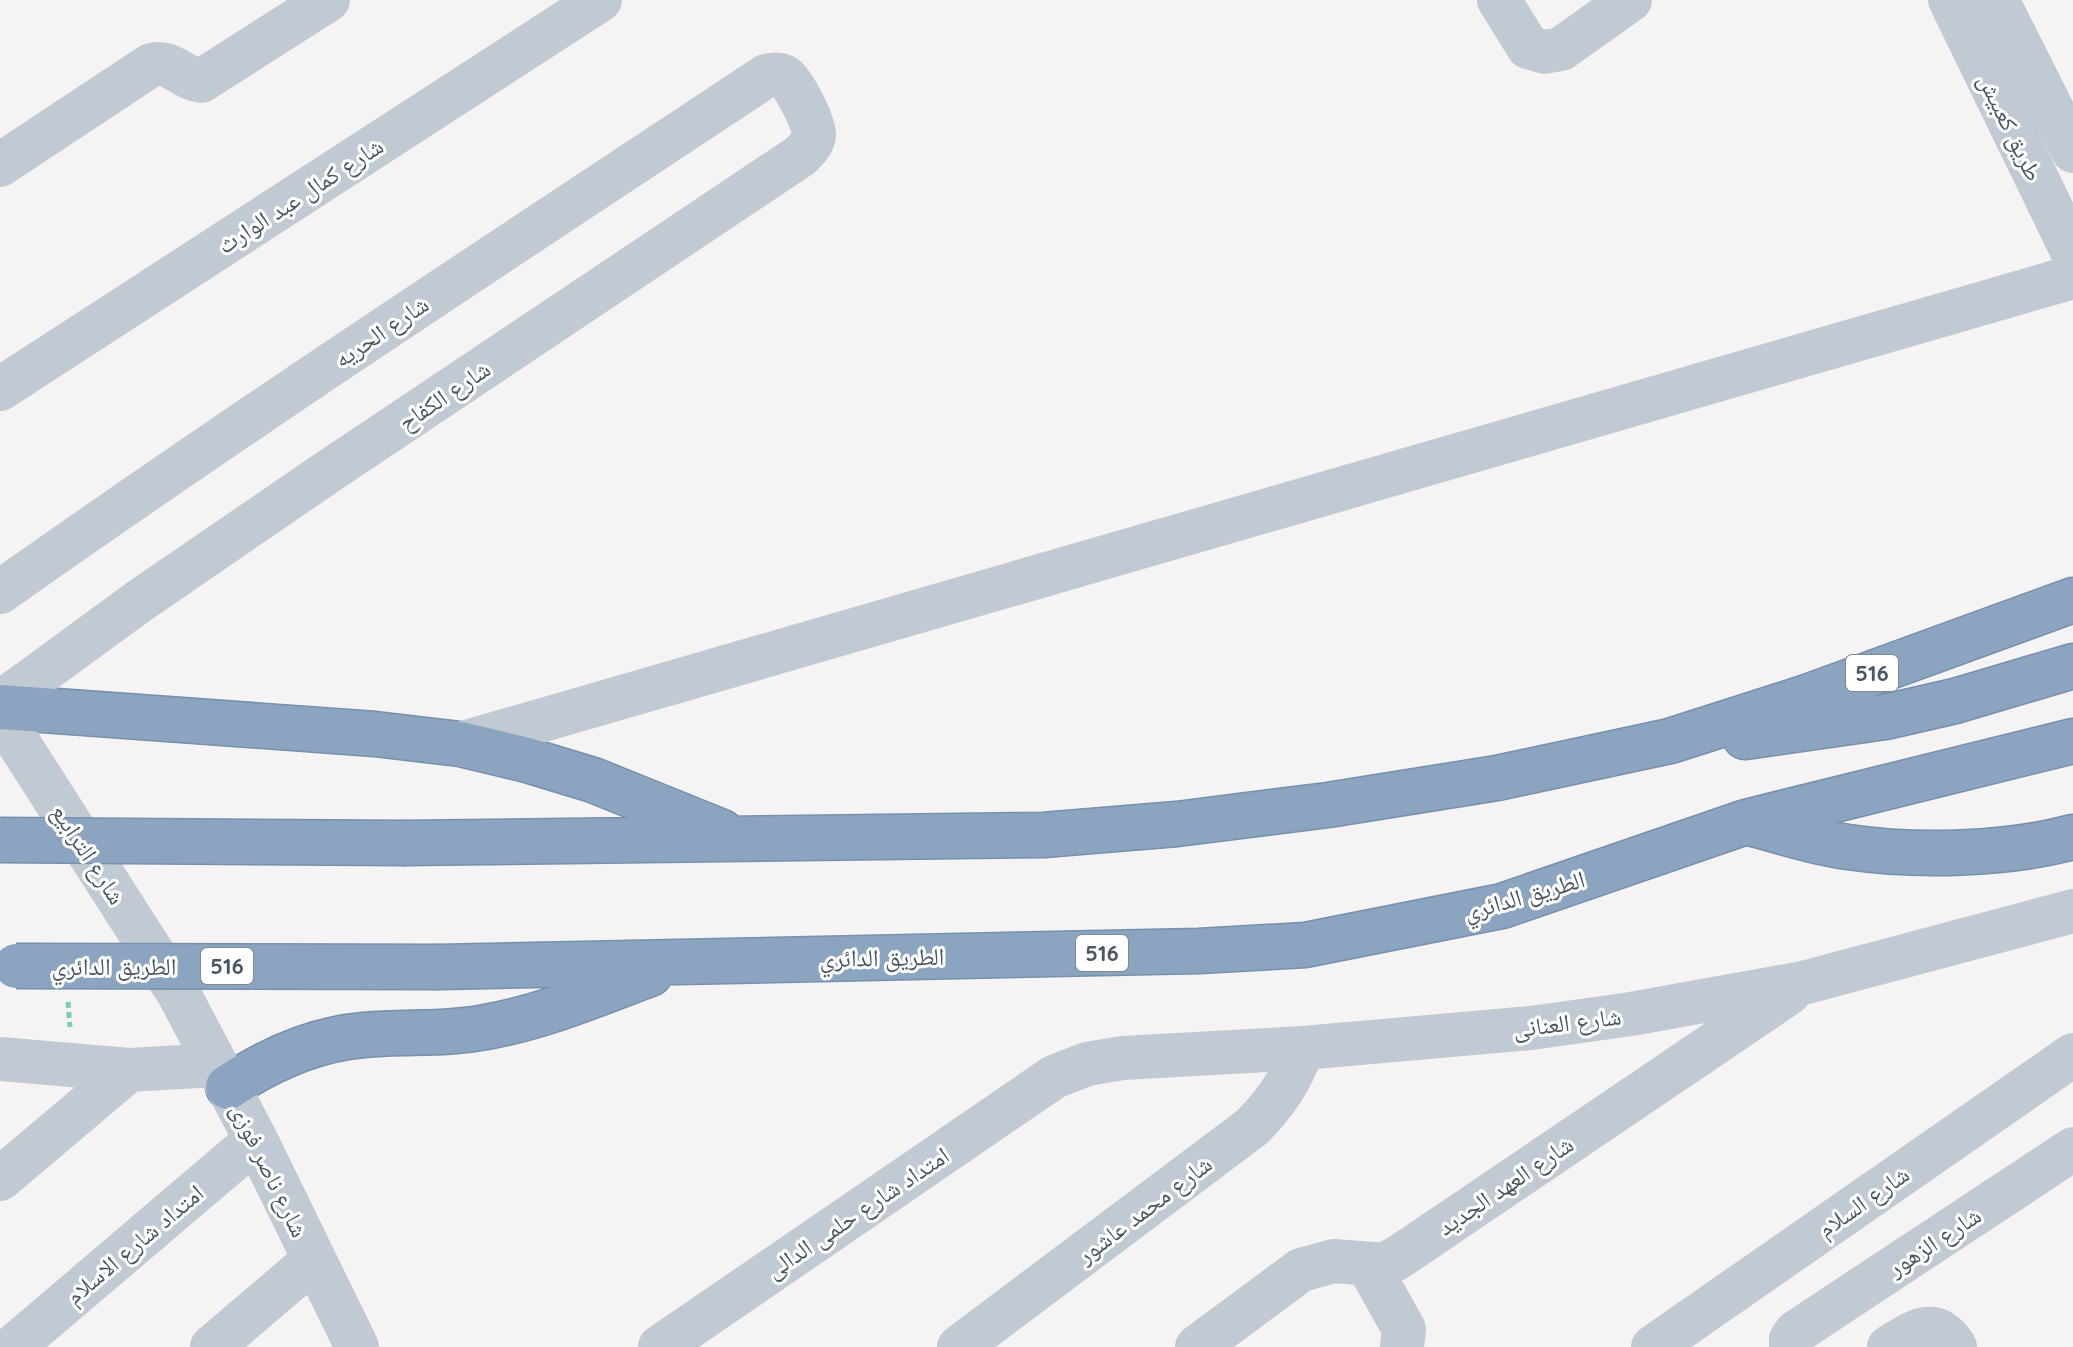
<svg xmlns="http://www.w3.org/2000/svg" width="2073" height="1347" viewBox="0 0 2073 1347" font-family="Quicksand,'Noto Naskh Arabic',sans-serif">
	<rect width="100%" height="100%" fill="#f5f3f3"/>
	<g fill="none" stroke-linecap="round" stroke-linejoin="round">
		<defs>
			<path id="highway" d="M0 707 375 734 460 744 527 760 593 780 722 832
				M1745 737 1885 717 1955 701 2073 666
				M1753 824C1784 832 1816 843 1848 847 1916 857 2007 855 2073 837
				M405 843 1043 835 1177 824 1328 805 1497 778 1670 741 1804 698 2073 600
				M439 967 1199 951 1305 945 1502 906 1746 822 2073 741
				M228 1087C270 1059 314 1039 364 1035 405 1031 446 1035 486 1027 543 1017 596 994 650 974"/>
		</defs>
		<use href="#highway" stroke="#7690ad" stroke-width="47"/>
		<path stroke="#7ad0a6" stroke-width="5" stroke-dasharray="6 4" stroke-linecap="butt" d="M68 1002 70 1027"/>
		<path stroke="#c1cad2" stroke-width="44" d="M1499 0 1528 47 1545 52 1561 49 1630 0
			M1950 0 2073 253
			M1997 0 2073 151
			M0 165 151 65C171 59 183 79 201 81L328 0
			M0 389 600 0
			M0 592C252 414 509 246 766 76 773 74 779 73 785 77 794 83 815 125 814 135 813 144 806 150 800 156L329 471 138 602 0 703
			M0 714 179 994 256 1140 357 1347
			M460 744 2073 277
			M0 1059 129 1070 216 1065
			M0 1179 129 1070
			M1368 1265 1404 1329 1402 1347
			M13 1347 256 1140
			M212 1347 314 1260
			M660 1347 1054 1077 1087 1064 1123 1058 1303 1048 1531 1028 1631 1014 1803 983 2073 911
			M959 1347 1252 1127C1276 1103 1291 1080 1303 1048
			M1197 1347 1301 1270 1334 1261 1384 1265 1399 1257 1789 993
			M1653 1347 2073 1055
			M1791 1347V1339L1796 1332 2073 1149
			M1889 1347C1914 1332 1935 1315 1955 1347"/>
		<use href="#highway" stroke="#8ba5c1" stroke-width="44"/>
		<defs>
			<path id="highway-bridge" d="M0 840 405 843
				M16 966 439 967"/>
		</defs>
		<use href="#highway-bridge" stroke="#7690ad" stroke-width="47" stroke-linecap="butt"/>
		<use href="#highway-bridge" stroke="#8ba5c1" stroke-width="44"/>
	</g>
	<g text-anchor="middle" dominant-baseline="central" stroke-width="6" stroke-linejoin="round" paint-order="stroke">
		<g fill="#fff" stroke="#808990" stroke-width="2">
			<rect x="1846" y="655" width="52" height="36" rx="6"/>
			<rect x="1076" y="935" width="52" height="36" rx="6"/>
			<rect x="201" y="948" width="52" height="36" rx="6"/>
		</g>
		<g font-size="22" font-weight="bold" fill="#4a5661">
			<text x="1872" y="673">516</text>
			<text x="1102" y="953">516</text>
			<text x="227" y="966">516</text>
		</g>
		<g font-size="24" fill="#4a5661" stroke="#fff">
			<text transform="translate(2011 127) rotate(64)">طريق كعبيش</text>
			<text transform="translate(300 195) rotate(-33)">شارع كمال عبد الوارث</text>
			<text transform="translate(381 331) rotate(-34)">شارع الحريه</text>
			<text transform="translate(444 395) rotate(-34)">شارع الكفاح</text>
			<text transform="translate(89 854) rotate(57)">شارع الترابيع</text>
			<text transform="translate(1524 895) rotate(-16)">الطريق الدائري</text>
			<text transform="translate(882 957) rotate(-1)">الطريق الدائري</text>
			<text x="114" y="966">الطريق الدائري</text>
			<text transform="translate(1567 1022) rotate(-7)">شارع العنانى</text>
			<text transform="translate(270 1170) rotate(64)">شارع ناصر فوزى</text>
			<text transform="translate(1505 1185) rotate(-34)">شارع العهد الجديد</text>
			<text transform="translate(1863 1201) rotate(-35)">شارع السلام</text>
			<text transform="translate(1144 1209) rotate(-37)">شارع محمد عاشور</text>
			<text transform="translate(857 1212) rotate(-34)">امتداد شارع حلمى الدالى</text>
			<text transform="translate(1934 1241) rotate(-33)">شارع الزهور</text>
			<text transform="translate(134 1244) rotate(-40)">امتداد شارع الاسلام</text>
		</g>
	</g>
</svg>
